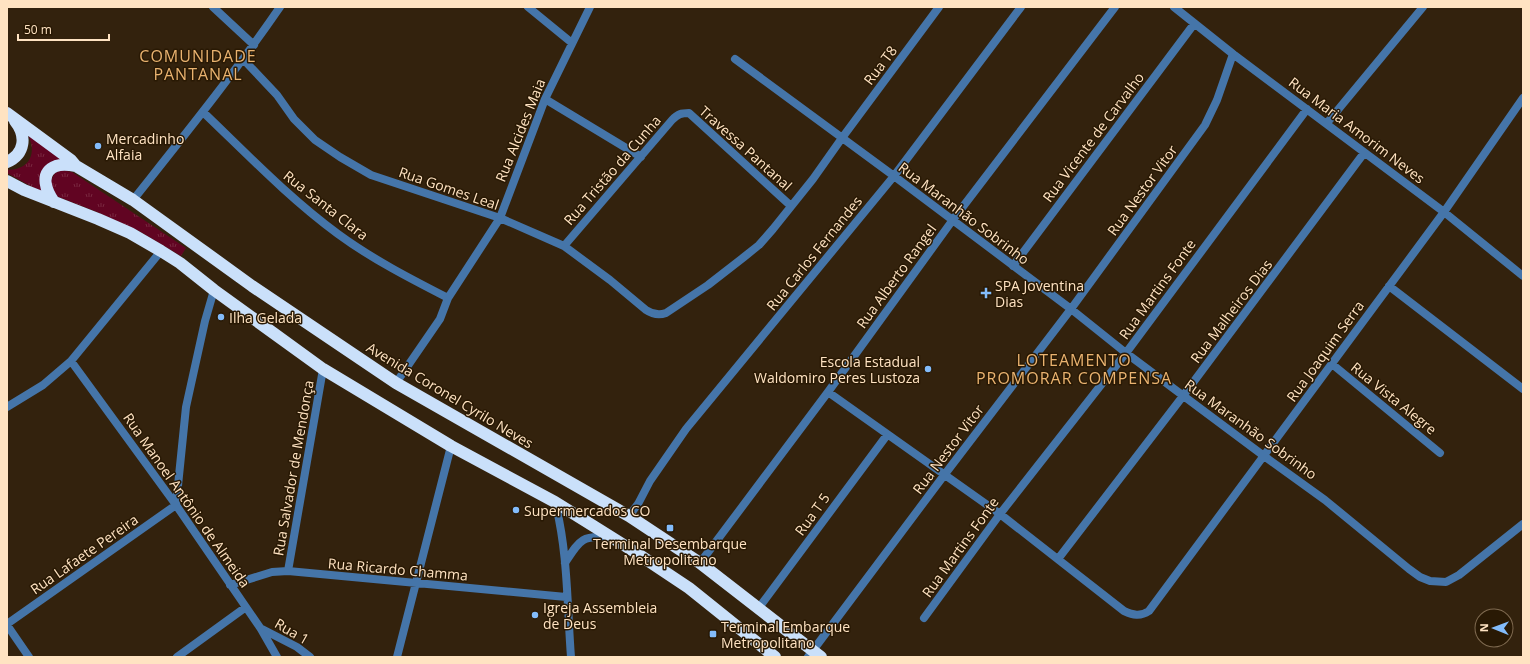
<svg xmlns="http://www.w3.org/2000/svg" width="1530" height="664" viewBox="0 0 1530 664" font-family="'Open Sans',sans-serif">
	<defs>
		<pattern id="grass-tufts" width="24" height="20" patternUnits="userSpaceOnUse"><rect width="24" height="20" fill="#610422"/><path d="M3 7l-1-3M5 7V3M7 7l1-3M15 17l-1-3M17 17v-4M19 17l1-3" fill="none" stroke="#792840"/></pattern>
	</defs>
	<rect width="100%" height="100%" fill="#33220d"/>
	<path fill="url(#grass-tufts)" d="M27 133 67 163H60L43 193 7 173V170C30 170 38 153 27 133Z
		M61 170 72 172 186 248 181 256 139 231 97 212 56 196 50 182 55 173Z"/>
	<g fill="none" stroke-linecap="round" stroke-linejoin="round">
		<path stroke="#4575a9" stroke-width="8" d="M213 7 254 45
			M528 7 572 43
			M1174 7 1233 54 1444 212 1523 276
			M243 59 277 95 294 119 315 140 340 157 371 175 500 218 564 246 610 280 646 310C652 314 658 316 666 313L708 285 744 257 759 245 773 229 813 179 842 138 939 7
			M735 59 894 176 1071 309 1126 353 1264 456 1325 500 1409 569 1420 577 1430 581 1446 582 1459 575 1523 524
			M545 99 641 157
			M203 112C247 154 289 198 338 234 372 259 411 279 448 298
			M1327 123 1423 7
			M133 200C183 137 234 74 280 7
			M564 246 672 120C678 114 681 113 689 113L791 206
			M1013 266 1194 24
			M1389 286 1523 389
			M71 361 176 505 261 629 277 657
			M1332 364 1440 453
			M396 383 440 319 448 298 500 218 545 99 590 7
			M828 392 1000 514 1124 611C1133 615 1140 617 1149 611L1444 212 1523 98
			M7 407 43 385 71 361 161 251
			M555 502C568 552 567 605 571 657
			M629 516 638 504 650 481 686 429 894 176 1021 7
			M1058 559 1183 396 1364 153
			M565 563C579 541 582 534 610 538
			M700 563 828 392 952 221 1115 7
			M288 571 323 369
			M230 585 272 572 288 571 566 597
			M758 609 887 435
			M924 618 1000 514 1126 353 1307 109
			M7 624 176 505 186 407 205 321 214 290
			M7 625 29 657
			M262 629 297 647 310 657
			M177 657 246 607
			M397 657 451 446
			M808 657 945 474 1071 309 1205 125 1217 100 1233 54"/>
		<path stroke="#cae0fa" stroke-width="12" d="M7 113 71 160 76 166 133 200 252 286 396 383 629 516 700 563 821 657
			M7 162C25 154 27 136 15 121
			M7 181 24 190 98 219 130 233 161 251 180 263 214 290 323 369 451 446 555 502 635 552 689 588 775 657
			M54 202C47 192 38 173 56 166 62 164 70 165 76 166"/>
	</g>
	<g fill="#83bcfb" stroke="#291904" stroke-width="1.5">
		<circle cx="98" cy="146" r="4"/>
		<path d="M984 287h4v4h4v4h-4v4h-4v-4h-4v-4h4z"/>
		<circle cx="221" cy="317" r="4"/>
		<circle cx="928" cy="369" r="4"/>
		<circle cx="516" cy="510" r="4"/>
		<rect x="666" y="524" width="8" height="8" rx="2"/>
		<circle cx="535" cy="615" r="4"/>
		<rect x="709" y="630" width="8" height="8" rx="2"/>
	</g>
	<g text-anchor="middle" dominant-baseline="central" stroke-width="3" stroke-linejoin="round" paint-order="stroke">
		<g font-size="14" fill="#ffe3c2" stroke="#291904">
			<text transform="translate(880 65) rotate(-53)">Rua T8</text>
			<text transform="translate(520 130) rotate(-68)">Rua Alcides Maia</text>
			<text transform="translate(1357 130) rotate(37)">Rua Maria Amorim Neves</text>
			<text transform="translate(1093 137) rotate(-53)">Rua Vicente de Carvalho</text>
			<text transform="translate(746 148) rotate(42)">Travessa Pantanal</text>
			<text transform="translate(612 170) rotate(-49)">Rua Tristão da Cunha</text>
			<text transform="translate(449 188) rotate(19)">Rua Gomes Leal</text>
			<text transform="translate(1142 190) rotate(-54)">Rua Nestor Vitor</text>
			<text transform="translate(326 205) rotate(38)">Rua Santa Clara</text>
			<text transform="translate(964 213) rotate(37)">Rua Maranhão Sobrinho</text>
			<text transform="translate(814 253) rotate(-51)">Rua Carlos Fernandes</text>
			<text transform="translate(896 276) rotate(-54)">Rua Alberto Rangel</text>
			<text transform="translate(1157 289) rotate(-54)">Rua Martins Fonte</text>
			<text transform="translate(1231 311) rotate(-53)">Rua Malheiros Dias</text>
			<text transform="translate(1325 351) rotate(-54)">Rua Joaquim Serra</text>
			<text transform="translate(450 395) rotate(31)">Avenida Coronel Cyrilo Neves</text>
			<text transform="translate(1394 398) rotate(39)">Rua Vista Alegre</text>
			<text transform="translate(1251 429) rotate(36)">Rua Maranhão Sobrinho</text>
			<text transform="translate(948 449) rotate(-53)">Rua Nestor Vitor</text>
			<text transform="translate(293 468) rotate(-80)">Rua Salvador de Mendonça</text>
			<text transform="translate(187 500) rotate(55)">Rua Manoel Antônio de Almeida</text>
			<text transform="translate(812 514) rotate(-54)">Rua T 5</text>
			<text transform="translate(960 547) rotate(-54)">Rua Martins Fonte</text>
			<text transform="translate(84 554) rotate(-35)">Rua Lafaete Pereira</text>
			<text transform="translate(398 569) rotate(5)">Rua Ricardo Chamma</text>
			<text transform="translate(292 631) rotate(30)">Rua 1</text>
		</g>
		<g font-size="14" fill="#ffe3c2" stroke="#291904" text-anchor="start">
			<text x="106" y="138">Mercadinho<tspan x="106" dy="16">Alfaia</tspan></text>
			<text x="995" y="285">SPA Joventina<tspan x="995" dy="16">Dias</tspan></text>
			<text x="229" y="317">Ilha Gelada</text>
			<text x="920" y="361" text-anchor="end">Escola Estadual<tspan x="920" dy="16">Waldomiro Peres Lustoza</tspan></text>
			<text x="524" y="510">Supermercados CO</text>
			<text x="670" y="543" text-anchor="middle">Terminal Desembarque<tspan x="670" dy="16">Metropolitano</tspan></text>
			<text x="543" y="607">Igreja Assembleia<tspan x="543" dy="16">de Deus</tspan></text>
			<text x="721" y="626">Terminal Embarque<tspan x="721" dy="16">Metropolitano</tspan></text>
		</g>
		<g font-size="16" letter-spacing="1" fill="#eab370" stroke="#291904">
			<text x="198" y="56">COMUNIDADE<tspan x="198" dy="18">PANTANAL</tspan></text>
			<text x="1074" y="360">LOTEAMENTO<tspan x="1074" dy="18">PROMORAR COMPENSA</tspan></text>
		</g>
	</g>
	<rect width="1530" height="664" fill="none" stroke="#ffe3c2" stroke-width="16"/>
	<g transform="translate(1494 628) rotate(271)"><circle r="19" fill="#291904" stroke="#7f6a50"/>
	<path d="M0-3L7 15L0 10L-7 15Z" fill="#83bcfb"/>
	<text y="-6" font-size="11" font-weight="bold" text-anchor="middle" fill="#ffe3c2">N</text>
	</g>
	<path d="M18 34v6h91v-6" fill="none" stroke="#ffe3c2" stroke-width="2"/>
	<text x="24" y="34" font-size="12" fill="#ffe3c2" stroke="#291904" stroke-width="3" paint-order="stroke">50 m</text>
</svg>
